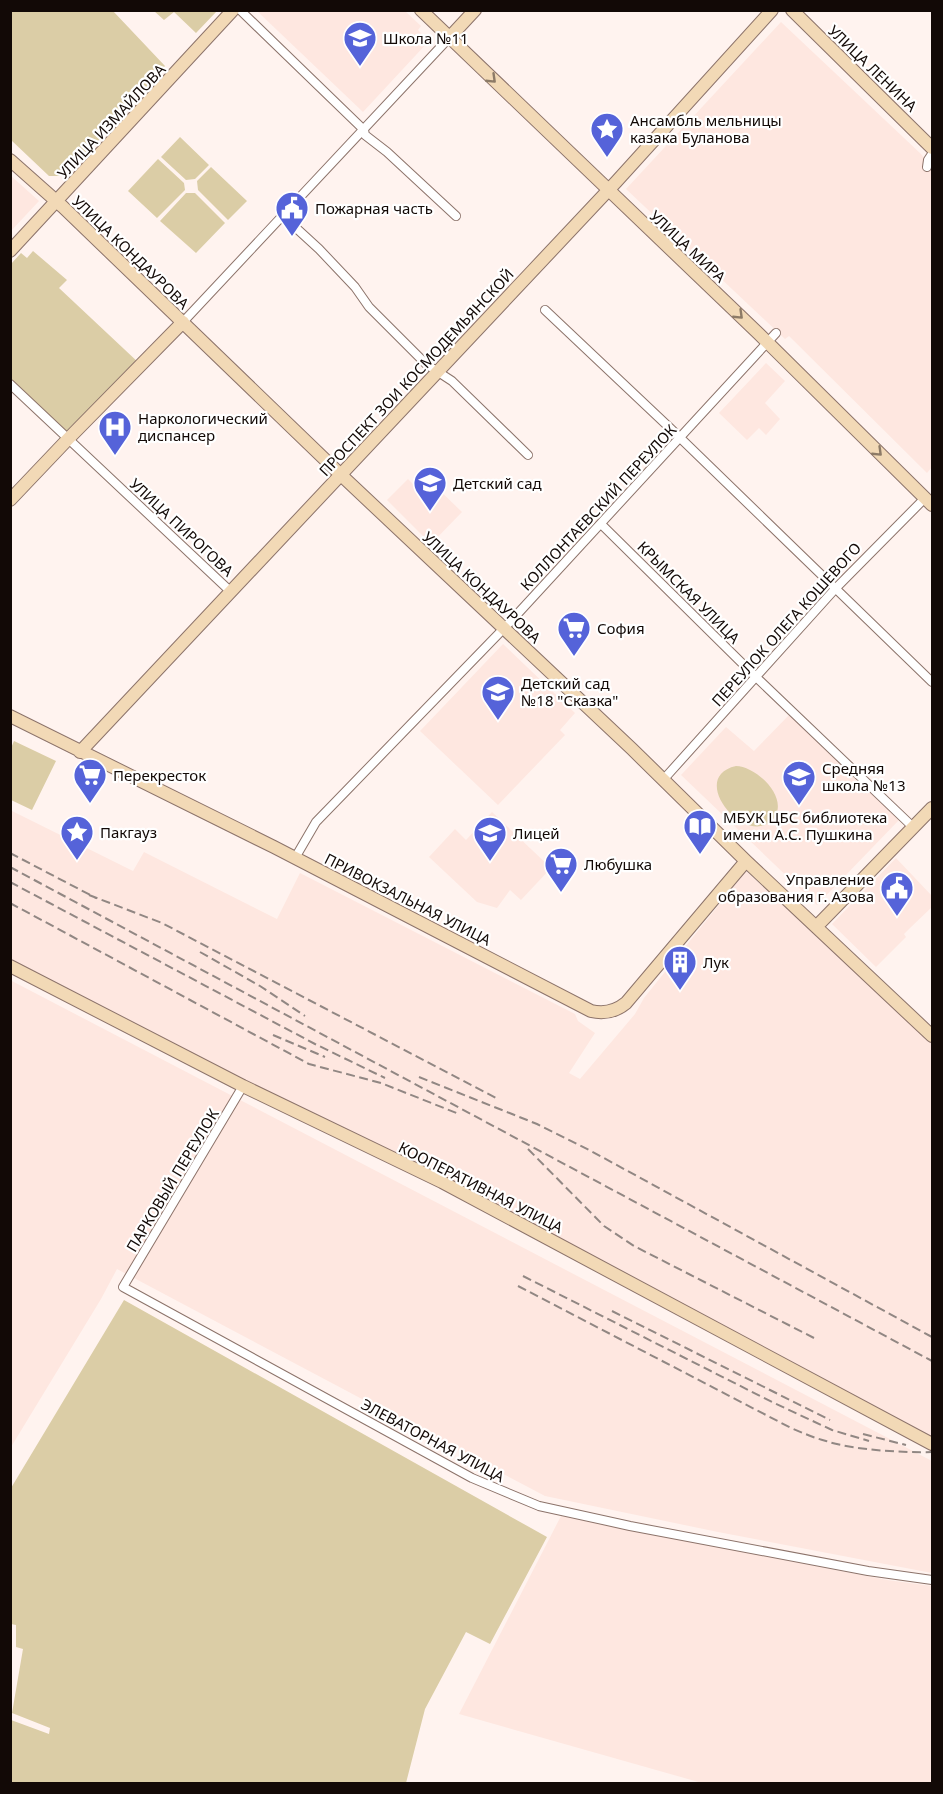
<svg xmlns="http://www.w3.org/2000/svg" width="943" height="1794" viewBox="0 0 943 1794" font-family="'Noto Sans',sans-serif">
	<rect width="100%" height="100%" fill="#fff3ef"/>
	<path fill="#fee7e0" d="M257 11H405L421 26 418 30 429 41 363 112Z
		M781 22 921 154 932 168V467L927 473 789 336 785 339 626 189Z
		M10 175 39 201 11 231H10Z
		M766 363 785 381 765 403 780 419 766 435 759 428 747 440 719 413Z
		M408 479 422 493 432 483 462 512 431 544 387 500Z
		M503 644 575 713 560 730 565 735 498 805 420 731Z
		M789 715 899 820 817 905 681 775 726 727 754 751Z
		M10 810 133 871 144 852 277 919 300 873 575 1014 578 1021 595 1033 569 1073 580 1079 635 1014 644 998 746 871 932 1043V1438L11 961Z
		M492 812 551 868 521 900 510 890 497 908 477 902 429 857 455 829 466 840Z
		M896 858 932 896V907L910 928 904 934 906 937 876 967 832 924Z
		M10 980 932 1461V1573L718 1532 545 1496 117 1269 101 1299 11 1447Z
		M561 1516 887 1580 932 1586V1783H702L459 1714Z"/>
	<path fill="#dbcda6" d="M10 11H113L165 66 67 176H49L11 140Z
		M154 11H217L196 33 174 12 164 20Z
		M180 137 209 165 195 179 186 180 161 157Z
		M158 159 184 183 185 190 157 218 128 191Z
		M211 167 247 201 228 220 198 190 197 181Z
		M186 193H195L225 223 196 253 160 221Z
		M33 251 67 280 59 288 140 364 68 438 11 384V264L21 253 27 258Z
		M14 741 56 761 32 810 11 800V748Z
		M736 766C757 766 793 801 771 821 744 846 687 777 736 766Z
		M124 1300 547 1537 490 1644 466 1632 425 1709 406 1783H11V1720L49 1734 50 1728 12 1713 23 1649 16 1647V1625L11 1624V1488Z"/>
	<g fill="none" stroke-linecap="round" stroke-linejoin="round">
		<defs>
			<path id="street" d="M240 10 364 130 365 135 387 152 456 216
				M927 167 928 160 932 154
				M283 216 319 249 355 287 369 307 426 364 452 381 528 455
				M545 310 671 429 932 682
				M183 322 449 38
				M10 384 230 591
				M601 524 757 678 914 828
				M663 780 835 589 925 498
				M295 858 316 822 510 622 776 333
				M243 1086 123 1287 472 1478 539 1506 630 1526 868 1571 932 1580"/>
			<path id="secondary" d="M421 10 759 334 932 505
				M792 10 932 148
				M449 38 475 10
				M10 160 63 207 340 474 632 749 746 861 932 1036
				M10 251 233 10
				M10 500 68 439 183 322
				M10 716 274 847 591 1011C604 1014 615 1012 626 1003L746 861
				M80 752 616 182 772 10
				M816 927 932 808
				M10 966 243 1086 442 1182 932 1444"/>
		</defs>
		<use href="#street" stroke="#8c736a" stroke-width="10"/>
		<use href="#secondary" stroke="#8c736a" stroke-width="14"/>
		<use href="#street" stroke="#fff" stroke-width="8"/>
		<use href="#secondary" stroke="#f2d9b6" stroke-width="12"/>
		<path stroke="#918783" stroke-width="2" stroke-dasharray="9 4.5" stroke-linecap="butt" d="M10 853 96 898
			M10 867 932 1361
			M10 882 315 1044 385 1078
			M89 895 162 923 496 1098
			M10 903 309 1064 381 1083 459 1114
			M200 952 260 986 305 1016
			M273 1035 325 1057
			M419 1077 537 1124 591 1151 932 1337
			M528 1149 604 1226 634 1246 814 1338
			M523 1276 772 1402 832 1430 869 1441
			M518 1286 791 1428C803 1433 814 1438 826 1441 852 1450 905 1453 932 1452
			M612 1311 830 1420
			M863 1434 906 1445"/>
	</g>
	<defs><path id="oneway-chevron" d="M-2-3.5L2.5 0L-2 3.5" fill="none" stroke-width="1.6" stroke-linecap="round" stroke-linejoin="round" transform="scale(1.5)"/></defs>
	<g stroke="#8d7b67">
		<use href="#oneway-chevron" transform="translate(492 79) rotate(44)"/>
		<use href="#oneway-chevron" transform="translate(739 315) rotate(44)"/>
		<use href="#oneway-chevron" transform="translate(878 452) rotate(44)"/>
	</g>
	<defs>
		<symbol id="school-pin" viewBox="-11 -11 22 30"><path d="M0 17L-7.5 6A9.5 9.5 0 1 1 7.5 6Z" fill="#5563d9" stroke="#fff"/><path d="M0-5L7-2L0 1L-7-2ZM-4 1L0 2.5L4 1V4Q0 6-4 4Z" fill="#fff"/></symbol>
		<symbol id="sight-pin" viewBox="-11 -11 22 30"><path d="M0 17L-7.5 6A9.5 9.5 0 1 1 7.5 6Z" fill="#5563d9" stroke="#fff"/><path d="M0-6L1.8-2.2L6-1.7L2.9 1.2L3.7 5.4L0 3.3L-3.7 5.4L-2.9 1.2L-6-1.7L-1.8-2.2Z" fill="#fff"/></symbol>
		<symbol id="civic-pin" viewBox="-11 -11 22 30"><path d="M0 17L-7.5 6A9.5 9.5 0 1 1 7.5 6Z" fill="#5563d9" stroke="#fff"/><path d="M-.6-6.5H3V-4.5H.6V-3L4-1V1h2V6H-6V1h2V-1L-.6-3ZM-1.2 2.5V6h2.4V2.5Z" fill="#fff"/></symbol>
		<symbol id="hospital-pin" viewBox="-11 -11 22 30"><path d="M0 17L-7.5 6A9.5 9.5 0 1 1 7.5 6Z" fill="#5563d9" stroke="#fff"/><path d="M-5-5h3v3.5h4V-5h3V5h-3V1.5h-4V5h-3Z" fill="#fff"/></symbol>
		<symbol id="supermarket-pin" viewBox="-11 -11 22 30"><path d="M0 17L-7.5 6A9.5 9.5 0 1 1 7.5 6Z" fill="#5563d9" stroke="#fff"/><path d="M-6-5.5h2.5l.6 2H6L4.5 2H-2.5L-4.4-4H-6ZM-1.5 3.2a1.3 1.3 0 1 0 .1 0ZM3 3.2a1.3 1.3 0 1 0 .1 0Z" fill="#fff"/></symbol>
		<symbol id="library-pin" viewBox="-11 -11 22 30"><path d="M0 17L-7.5 6A9.5 9.5 0 1 1 7.5 6Z" fill="#5563d9" stroke="#fff"/><path d="M-6-4Q-3-5.5-.7-3.5V5Q-3 3-6 4ZM6-4Q3-5.5 .7-3.5V5Q3 3 6 4Z" fill="#fff"/></symbol>
		<symbol id="building-pin" viewBox="-11 -11 22 30"><path d="M0 17L-7.5 6A9.5 9.5 0 1 1 7.5 6Z" fill="#5563d9" stroke="#fff"/><path d="M-4-6H4V6H1V3H-1V6H-4ZM-2.5-4.3h1.7v1.8h-1.7ZM.8-4.3h1.7v1.8H.8ZM-2.5-1h1.7V.8h-1.7ZM.8-1h1.7V.8H.8Z" fill="#fff"/></symbol>
	</defs>
	<g fill-rule="evenodd">
		<use href="#school-pin" x="341" y="19" width="38" height="52"/>
		<use href="#sight-pin" x="588" y="110" width="38" height="52"/>
		<use href="#civic-pin" x="273" y="189" width="38" height="52"/>
		<use href="#hospital-pin" x="96" y="408" width="38" height="52"/>
		<use href="#school-pin" x="411" y="464" width="38" height="52"/>
		<use href="#supermarket-pin" x="555" y="609" width="38" height="52"/>
		<use href="#school-pin" x="479" y="673" width="38" height="52"/>
		<use href="#supermarket-pin" x="71" y="756" width="38" height="52"/>
		<use href="#school-pin" x="780" y="758" width="38" height="52"/>
		<use href="#library-pin" x="681" y="807" width="38" height="52"/>
		<use href="#sight-pin" x="58" y="813" width="38" height="52"/>
		<use href="#school-pin" x="471" y="814" width="38" height="52"/>
		<use href="#supermarket-pin" x="542" y="845" width="38" height="52"/>
		<use href="#civic-pin" x="878" y="869" width="38" height="52"/>
		<use href="#building-pin" x="661" y="943" width="38" height="52"/>
	</g>
	<g text-anchor="middle" dominant-baseline="central" stroke-width="4.5" stroke-linejoin="round" paint-order="stroke">
		<g font-size="15" fill="#120906" stroke="#fff" text-anchor="start">
			<text x="383" y="38">Школа №11</text>
			<text x="630" y="120">Ансамбль мельницы<tspan x="630" dy="17">казака Буланова</tspan></text>
			<text x="315" y="208">Пожарная часть</text>
			<text x="138" y="418">Наркологический<tspan x="138" dy="17">диспансер</tspan></text>
			<text x="453" y="483">Детский сад</text>
			<text x="597" y="628">София</text>
			<text x="521" y="683">Детский сад<tspan x="521" dy="17">№18 "Сказка"</tspan></text>
			<text x="822" y="768">Средняя<tspan x="822" dy="17">школа №13</tspan></text>
			<text x="113" y="775">Перекресток</text>
			<text x="723" y="817">МБУК ЦБС библиотека<tspan x="723" dy="17">имени А.С. Пушкина</tspan></text>
			<text x="100" y="832">Пакгауз</text>
			<text x="513" y="833">Лицей</text>
			<text x="584" y="864">Любушка</text>
			<text x="874" y="879" text-anchor="end">Управление<tspan x="874" dy="17">образования г. Азова</tspan></text>
			<text x="703" y="962">Лук</text>
		</g>
		<g font-size="15" fill="#120906" stroke="#fff">
			<text transform="translate(873 68) rotate(44)">УЛИЦА ЛЕНИНА</text>
			<text transform="translate(111 121) rotate(-47)">УЛИЦА ИЗМАЙЛОВА</text>
			<text transform="translate(688 246) rotate(43)">УЛИЦА МИРА</text>
			<text transform="translate(131 252) rotate(44)">УЛИЦА КОНДАУРОВА</text>
			<text transform="translate(416 372) rotate(-47)">ПРОСПЕКТ ЗОИ КОСМОДЕМЬЯНСКОЙ</text>
			<text transform="translate(598 507) rotate(-47)">КОЛЛОНТАЕВСКИЙ ПЕРЕУЛОК</text>
			<text transform="translate(182 527) rotate(43)">УЛИЦА ПИРОГОВА</text>
			<text transform="translate(482 587) rotate(43)">УЛИЦА КОНДАУРОВА</text>
			<text transform="translate(689 592) rotate(45)">КРЫМСКАЯ УЛИЦА</text>
			<text transform="translate(786 624) rotate(-48)">ПЕРЕУЛОК ОЛЕГА КОШЕВОГО</text>
			<text transform="translate(408 899) rotate(27)">ПРИВОКЗАЛЬНАЯ УЛИЦА</text>
			<text transform="translate(172 1180) rotate(-59)">ПАРКОВЫЙ ПЕРЕУЛОК</text>
			<text transform="translate(481 1187) rotate(27)">КООПЕРАТИВНАЯ УЛИЦА</text>
			<text transform="translate(433 1440) rotate(28)">ЭЛЕВАТОРНАЯ УЛИЦА</text>
		</g>
	</g>
	<rect width="943" height="1794" fill="none" stroke="#120906" stroke-width="24"/>
</svg>
